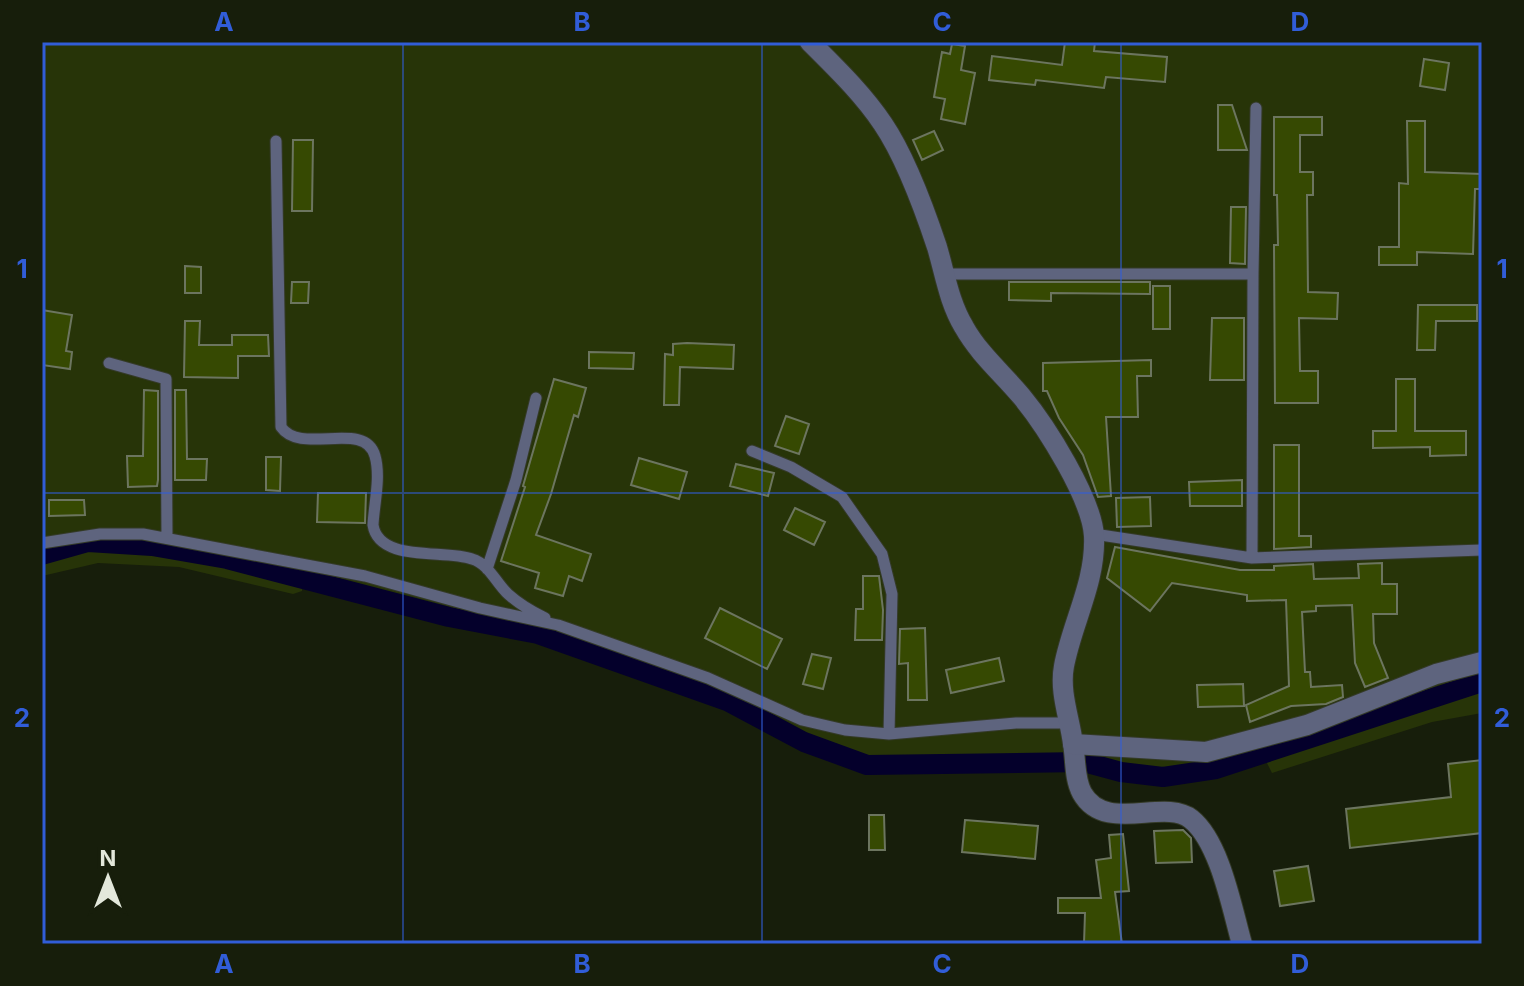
<svg xmlns="http://www.w3.org/2000/svg" width="1524" height="986" viewBox="0 0 1524 986" font-family="Inter,sans-serif">
	<rect width="100%" height="100%" fill="#171e0b"/>
	<path fill="#273408" d="M42 42H1482V713L1432 722 1272 773 1262 753 1216 769 1163 777 1121 772 1084 762 867 765 804 742 727 701 538 634 449 617 303 579 302 591 293 594 179 567 98 563 42 576Z"/>
	<g fill="none" stroke-linecap="round" stroke-linejoin="round">
		<path stroke="#04002b" stroke-width="20" d="M42 555 88 542 152 546 227 559 449 617 538 634 727 701 804 742 867 765 1084 762 1121 772 1163 777 1216 769 1482 682"/>
	</g>
	<path fill="#364902" stroke="#6c755f" stroke-width="2" d="M1065 42H1095L1094 51 1167 57 1165 82 1106 77 1104 88 1036 80 1035 85 989 80 992 56 1062 65Z
		M952 44 965 46 961 70 975 73 965 124 941 119 945 99 934 97 942 52 950 54Z
		M1424 59 1449 63 1445 90 1420 86Z
		M1218 105H1232L1247 150H1218Z
		M1274 117H1322V135H1300V172H1313V195H1307L1308 292 1338 293 1337 319 1299 318 1300 371H1318V403H1275L1274 245H1278L1277 195H1274Z
		M1407 121H1425V172L1482 174V189H1475L1473 254 1417 252V265H1379V247H1399V183L1408 184Z
		M934 131 943 150 922 160 913 140Z
		M293 140H313L312 211H292Z
		M1231 207H1246L1245 264 1230 263Z
		M185 266 201 267V293H185Z
		M292 282H309L308 303H291Z
		M1009 282H1150V294L1051 293V301L1009 300Z
		M1153 286H1170V329H1153Z
		M1418 305H1477V321H1436L1435 350H1417Z
		M42 310 72 315 66 351 72 352 70 369 42 365Z
		M1212 318H1244V380H1210Z
		M185 321H200L199 345H232V335H268L269 356H238V378L184 377Z
		M687 343 734 345 733 369 680 367 679 405H664L665 354 673 355V344Z
		M589 352 634 353 633 369 589 368Z
		M1151 360V376H1137L1138 417H1106L1111 496 1098 497 1083 455 1059 418 1047 391H1043V363Z
		M554 379 586 388 578 417 574 415 551 494 536 535 591 554 582 581 569 576 563 596 535 588 539 573 501 561 525 487 523 486Z
		M1396 379H1415V431H1466V455L1430 456V447L1373 448V431H1396Z
		M144 390 158 391V480L157 486 128 487 127 456H143Z
		M175 390H186L187 459H207L206 480H175Z
		M786 416 809 424 799 454 775 446Z
		M1274 445H1299V536H1311V547L1274 549Z
		M266 457H281L280 491 266 490Z
		M639 458 687 472 679 499 631 485Z
		M736 464 774 473 768 496 730 486Z
		M1242 480V506H1190L1189 482Z
		M318 493H366L365 523 317 522Z
		M1150 497 1151 526 1117 527 1116 498Z
		M49 500H84L85 515 49 516Z
		M795 508 825 522 814 545 784 530Z
		M1115 547 1240 570H1274V566L1313 564 1314 579 1359 578 1358 564 1382 563V584H1397V614H1373L1374 643 1388 678 1365 687 1355 663 1352 605 1316 606V611L1302 612 1305 672H1310L1311 687 1342 685 1343 697 1326 704 1291 706 1250 722 1246 705 1289 686 1286 600 1247 601V595L1172 583 1150 611 1107 578Z
		M863 576H879L883 610 882 640H855L856 609H863Z
		M720 608 782 639 767 669 705 638Z
		M925 628 927 700H908V663L899 664 900 629Z
		M812 654 831 658 823 689 803 684Z
		M999 658 1004 681 951 693 946 670Z
		M1243 684 1244 706 1198 707 1197 685Z
		M1482 760V833L1350 848 1346 809 1451 797 1448 764Z
		M869 815H884L885 850H869Z
		M965 820 1038 826 1035 859 962 852Z
		M1183 830 1191 838 1192 862 1156 863 1154 831Z
		M1123 834 1129 891 1115 892 1122 944H1084L1085 913H1058V898H1101L1096 860 1111 858 1109 835Z
		M1308 866 1314 901 1280 906 1274 871Z"/>
	<g fill="none" stroke-linecap="round" stroke-linejoin="round">
		<defs>
			<path id="service" d="M276 141 281 427C301 456 365 419 375 456 381 477 374 504 373 525 379 563 445 549 472 559 489 564 496 583 508 594 519 604 531 611 545 618
				M943 274H1253
				M109 363 166 379 167 538
				M752 451 791 467 842 497 882 554 892 594 889 734
				M1094 534 1252 558 1253 274 1256 108
				M42 543 100 534H143L365 576 480 608 558 625 708 678 802 720 845 730 889 734 1016 723H1071
				M1252 558 1482 550
				M487 569 516 480 536 398"/>
			<path id="minor" d="M1073 744C1076 760 1074 778 1082 793 1105 834 1164 798 1191 819 1220 842 1232 909 1242 944"/>
			<path id="tertiary" d="M810 42C836 68 863 94 883 124 904 155 925 211 937 247 945 274 949 302 964 327 979 354 1003 374 1022 397 1046 426 1092 499 1094 536 1096 582 1072 623 1064 666 1059 692 1070 719 1073 744L1206 752 1307 725 1436 674 1482 662"/>
		</defs>
		<use href="#service" stroke="#343a28" stroke-width="13"/>
		<use href="#minor" stroke="#343a28" stroke-width="22"/>
		<use href="#tertiary" stroke="#343a28" stroke-width="22"/>
		<use href="#service" stroke="#5e647e" stroke-width="11"/>
		<use href="#minor" stroke="#5e647e" stroke-width="20"/>
		<use href="#tertiary" stroke="#5e647e" stroke-width="20"/>
	</g>
	<path fill="none" stroke="#315dd8" stroke-width="2" stroke-opacity="0.55" d="M403 42V944M762 42V944M1121 42V944M42 493H1482"/>
	<rect width="1524" height="986" fill="none" stroke="#171e0b" stroke-width="88"/>
	<g transform="translate(108 878)" stroke="#171e0b" stroke-width="6" paint-order="stroke">
	<path d="M0-6L14 30L0 20L-14 30Z" fill="#e3e8db"/>
	<text y="-12" font-size="22" font-weight="bold" text-anchor="middle" fill="#e3e8db">N</text>
	</g>
	<rect x="44" y="44" width="1436" height="898" fill="none" stroke="#315dd8" stroke-width="3"/>
	<g font-size="26" text-anchor="middle" font-weight="bold" fill="#315dd8">
		<text x="224" y="31">A</text>
		<text x="582" y="31">B</text>
		<text x="942" y="31">C</text>
		<text x="1300" y="31">D</text>
		<text x="22" y="278">1</text>
		<text x="1502" y="278">1</text>
		<text x="22" y="727">2</text>
		<text x="1502" y="727">2</text>
		<text x="224" y="973">A</text>
		<text x="582" y="973">B</text>
		<text x="942" y="973">C</text>
		<text x="1300" y="973">D</text>
	</g>
</svg>
